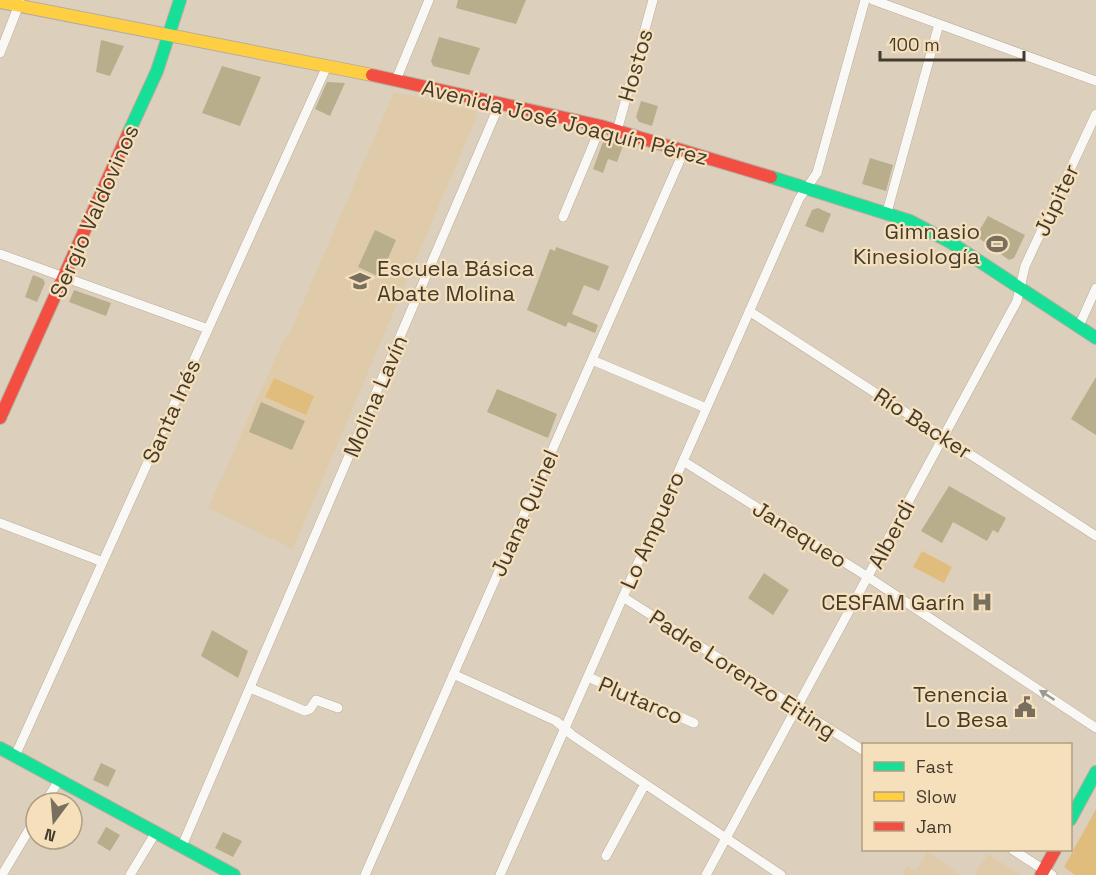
<svg xmlns="http://www.w3.org/2000/svg" width="1096" height="875" viewBox="0 0 1096 875" font-family="'Space Grotesk',sans-serif">
	<rect width="100%" height="100%" fill="#dcd0bc"/>
	<path fill="#dfcbaa" d="M394 92 475 111 477 116 293 549 208 508 285 337H288Z
		M928 852 961 875H902L907 865 915 871Z
		M988 854 1021 875H974Z"/>
	<path fill="#e0bd7c" d="M274 378 314 396 306 415 265 397Z
		M922 551 952 567 944 583 913 567Z
		M1096 809V875H1075L1064 867Z"/>
	<path fill="#b8ae8c" d="M458 0H526L516 24 456 8Z
		M439 37 480 48 469 75 433 66 431 61Z
		M101 40 124 46 110 76 96 72Z
		M222 66 261 77 240 126 202 113Z
		M327 82 345 83 330 116 315 109Z
		M641 101 658 106 652 126 639 122 636 117Z
		M604 139 623 146 617 162 608 159 603 173 593 169Z
		M870 158 893 165 886 191 862 184Z
		M818 208 831 214 823 233 805 226 812 210Z
		M988 216 1025 235 1014 258 1009 260 976 236Z
		M375 230 396 240 380 277 358 267Z
		M556 247 609 266 599 291 584 285 572 314 598 325 595 333 568 322 566 327 527 310 550 249 555 251Z
		M33 275 43 279 45 283 37 302 25 297Z
		M74 290 111 303 106 316 69 302Z
		M1096 377V435L1071 419Z
		M497 389 557 414 548 438 487 412Z
		M261 402 305 421 292 450 249 432Z
		M949 486 1006 518 998 533 993 530 987 541 953 522 942 543 921 531Z
		M764 573 789 590 773 615 748 598Z
		M212 630 248 651 238 678 201 656Z
		M101 763 116 770 108 787 93 780Z
		M106 827 120 835 110 851 97 843Z
		M223 832 242 841 233 857 215 848Z"/>
	<g fill="none" stroke-linecap="round" stroke-linejoin="round">
		<defs>
			<path id="street" d="M873 0 1096 81
				M0 53 20 2
				M396 80 429 0
				M617 131 653 0
				M887 212 939 24
				M563 217 601 126
				M0 254 208 329
				M749 311 1096 536
				M1079 326 1096 288
				M592 360 706 408
				M683 461 868 577 1096 728
				M0 523 103 562
				M623 597 864 751
				M453 674 556 721 572 735 781 875
				M588 677 694 723
				M250 688 305 711 310 709 316 700 338 708
				M15 756 327 66
				M45 803 59 780
				M182 846 500 103
				M1013 850 1052 875
				M606 856 645 784
				M2 875 36 818
				M130 875 156 832
				M365 875 684 151
				M500 875 799 199 817 173 865 0
				M706 875 1017 301 1025 266 1096 114"/>
			<path id="fast" d="M128 134 157 71 180 0
				M771 177 910 221 950 242 1096 338
				M0 748 234 875
				M1070 820 1096 772"/>
			<path id="slow" d="M0 2 372 75"/>
			<path id="jam" d="M372 75 601 126 771 177
				M0 418 128 134
				M1041 875 1055 850"/>
		</defs>
		<use href="#street" stroke="#b7ad9e" stroke-width="10"/>
		<use href="#fast" stroke="#b7ad9e" stroke-width="14"/>
		<use href="#slow" stroke="#b7ad9e" stroke-width="14"/>
		<use href="#jam" stroke="#b7ad9e" stroke-width="14"/>
		<use href="#street" stroke="#faf8f5" stroke-width="9"/>
		<use href="#fast" stroke="#16e098" stroke-width="12"/>
		<use href="#slow" stroke="#ffcf43" stroke-width="12"/>
		<use href="#jam" stroke="#f24e42" stroke-width="12"/>
	</g>
	<defs><path id="oneway-solid" d="M-6-.8H1V-3.2L6.5 0L1 3.2V.8H-6Z" transform="scale(1.5)"/></defs>
	<use fill="#9f9a90" href="#oneway-solid" transform="translate(1047 695) rotate(-147)"/>
	<defs>
		<symbol id="stadium-bare" viewBox="-9 -9 18 18"><path d="M0-5a6.5 5 0 1 0 0 10a6.5 5 0 1 0 0-10ZM-3.5-1.8h7v3.6h-7Z" fill="#796f5e" stroke="#f6e0bc" stroke-width="2.5" paint-order="stroke"/></symbol>
		<symbol id="school-bare" viewBox="-9 -9 18 18"><path d="M0-5L7-2L0 1L-7-2ZM-4 1L0 2.5L4 1V4Q0 6-4 4Z" fill="#796f5e" stroke="#f6e0bc" stroke-width="2.5" paint-order="stroke"/></symbol>
		<symbol id="hospital-bare" viewBox="-9 -9 18 18"><path d="M-5-5h3v3.5h4V-5h3V5h-3V1.5h-4V5h-3Z" fill="#796f5e" stroke="#f6e0bc" stroke-width="2.5" paint-order="stroke"/></symbol>
		<symbol id="civic-bare" viewBox="-9 -9 18 18"><path d="M-.6-6.5H3V-4.5H.6V-3L4-1V1h2V6H-6V1h2V-1L-.6-3ZM-1.2 2.5V6h2.4V2.5Z" fill="#796f5e" stroke="#f6e0bc" stroke-width="2.5" paint-order="stroke"/></symbol>
	</defs>
	<g fill-rule="evenodd">
		<use href="#stadium-bare" x="982" y="229" width="30" height="30"/>
		<use href="#school-bare" x="345" y="266" width="30" height="30"/>
		<use href="#hospital-bare" x="967" y="587" width="30" height="30"/>
		<use href="#civic-bare" x="1010" y="692" width="30" height="30"/>
	</g>
	<g text-anchor="middle" dominant-baseline="central" stroke-width="4.5" stroke-linejoin="round" paint-order="stroke">
		<g font-size="22" fill="#443b2c" stroke="#f6e0bc">
			<text transform="translate(635 65) rotate(-74)">Hostos</text>
			<text transform="translate(565 122) rotate(14)">Avenida José Joaquín Pérez</text>
			<text transform="translate(1056 200) rotate(-65)">Júpiter</text>
			<text transform="translate(94 211) rotate(-66)">Sergio Valdovinos</text>
			<text transform="translate(375 396) rotate(-67)">Molina Lavín</text>
			<text transform="translate(171 411) rotate(-66)">Santa Inés</text>
			<text transform="translate(923 423) rotate(33)">Río Backer</text>
			<text transform="translate(524 513) rotate(-66)">Juana Quinel</text>
			<text transform="translate(652 530) rotate(-66)">Lo Ampuero</text>
			<text transform="translate(800 534) rotate(32)">Janequeo</text>
			<text transform="translate(891 534) rotate(-62)">Alberdi</text>
			<text transform="translate(743 674) rotate(33)">Padre Lorenzo Eiting</text>
			<text transform="translate(641 700) rotate(23)">Plutarco</text>
		</g>
		<g font-size="22" fill="#443b2c" stroke="#f6e0bc" text-anchor="end">
			<text x="980" y="231">Gimnasio<tspan x="980" dy="25">Kinesiología</tspan></text>
			<text x="377" y="268" text-anchor="start">Escuela Básica<tspan x="377" dy="25">Abate Molina</tspan></text>
			<text x="965" y="602">CESFAM Garín</text>
			<text x="1008" y="694">Tenencia<tspan x="1008" dy="25">Lo Besa</tspan></text>
		</g>
	</g>
	<rect x="862" y="743" width="210" height="108" fill="#f6e0bc" stroke="#af9e82" stroke-width="1.5"/>
	<rect x="874" y="762" width="30" height="9" fill="#16e098" stroke="#af9e82" stroke-width="1.5"/>
	<text x="916" y="773" font-size="18" fill="#443b2c">Fast</text>
	<rect x="874" y="792" width="30" height="9" fill="#ffcf43" stroke="#af9e82" stroke-width="1.5"/>
	<text x="916" y="803" font-size="18" fill="#443b2c">Slow</text>
	<rect x="874" y="822" width="30" height="9" fill="#f24e42" stroke="#af9e82" stroke-width="1.5"/>
	<text x="916" y="833" font-size="18" fill="#443b2c">Jam</text>
	<g transform="translate(54 821) rotate(196)"><circle r="28" fill="#f6e0bc" stroke="#af9e82" stroke-width="1.5"/>
	<path d="M0-4.5L10 22L0 15L-10 22Z" fill="#796f5e"/>
	<text y="-9" font-size="16" font-weight="bold" text-anchor="middle" fill="#443b2c">N</text>
	</g>
	<path d="M880 51v9h144v-9" fill="none" stroke="#443b2c" stroke-width="3"/>
	<text x="889" y="51" font-size="18" fill="#443b2c" stroke="#f6e0bc" stroke-width="4.5" paint-order="stroke">100 m</text>
</svg>
